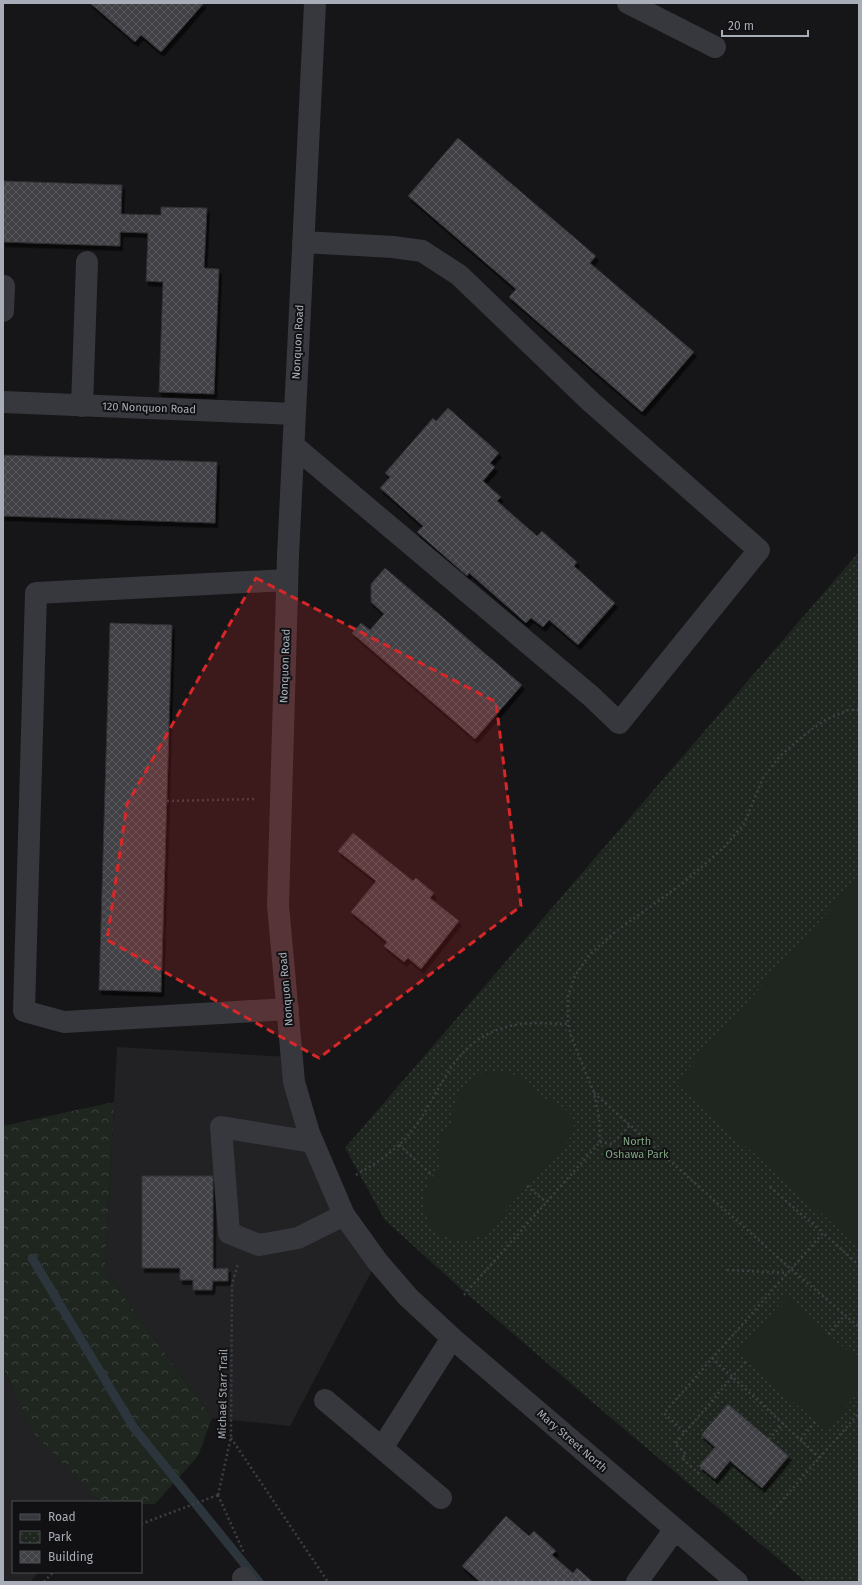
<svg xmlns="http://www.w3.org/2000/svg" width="862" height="1585" viewBox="0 0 862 1585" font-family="'Fira Sans',sans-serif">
	<defs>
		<pattern id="forest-crowns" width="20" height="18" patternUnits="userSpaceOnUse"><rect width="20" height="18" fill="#1e261f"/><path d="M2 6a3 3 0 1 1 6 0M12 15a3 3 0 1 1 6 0" fill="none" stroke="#3c433d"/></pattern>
		<pattern id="park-dots" width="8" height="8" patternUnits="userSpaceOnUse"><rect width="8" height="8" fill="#1e261f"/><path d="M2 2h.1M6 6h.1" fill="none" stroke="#3c433d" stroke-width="1.8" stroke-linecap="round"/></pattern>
		<pattern id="building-cross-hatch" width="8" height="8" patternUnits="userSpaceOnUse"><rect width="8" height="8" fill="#404145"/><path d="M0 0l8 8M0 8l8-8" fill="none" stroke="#595a5e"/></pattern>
		<filter id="shadow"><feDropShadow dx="2.5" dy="4.5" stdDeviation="0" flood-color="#0009"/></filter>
	</defs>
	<rect width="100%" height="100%" fill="#161618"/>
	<path fill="#222225" d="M117 1047 290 1057 294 1082 377 1261 290 1426 212 1418 105 1271Z
		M3 1367 33 1433 100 1502H13V1572H39L30 1582H3Z"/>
	<path fill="url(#forest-crowns)" d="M114 1102 105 1271 212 1418 198 1456 155 1504H141V1502H100L33 1433 3 1367V1126Z"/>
	<path fill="url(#park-dots)" d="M859 552V1582H806L618 1424 460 1288 385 1220 345 1148Z"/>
	<path fill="#1e261f" d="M859 877V1247L675 1083Z
		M499 1071C520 1075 532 1080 542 1099 562 1104 583 1115 570 1138L486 1233C479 1237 472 1241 463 1241 456 1242 448 1238 442 1235 417 1220 419 1186 440 1169 436 1151 438 1135 453 1124 451 1105 462 1083 480 1074 486 1072 493 1072 499 1071Z
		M786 1297 859 1361V1392L825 1430 738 1352Z"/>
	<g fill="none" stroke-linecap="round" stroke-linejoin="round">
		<path stroke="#2c353c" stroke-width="9" d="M32 1258 134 1428 259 1582"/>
	</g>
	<path fill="url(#building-cross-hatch)" stroke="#303034" filter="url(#shadow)" d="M90 3H204L161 52 141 35 135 42Z
		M458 138 596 256 590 263 694 352 642 412 509 297 516 289 408 196Z
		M3 181 122 185 121 214 161 215V207L207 208 204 268 219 269 214 394 159 392 163 282 146 281 148 233 120 232V246L3 242Z
		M448 408 499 453 490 463 495 467 483 481 501 497 497 501 537 536 542 531 577 562 574 566 615 603 578 645 549 620 543 627 531 618 526 623 469 573 467 576 417 532 423 526 380 488 390 477 385 473 433 418 436 421Z
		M3 455 217 462 215 523 3 516Z
		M385 568 522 685 475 739 352 633 361 623 370 630 384 614 371 602V584Z
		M110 623 172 625 161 992 99 990Z
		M353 833 413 881 416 878 434 893 430 898 459 921 421 969 408 958 404 962 384 946 387 942 351 912 376 881 338 851Z
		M142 1176H213V1269L228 1268V1281H213L212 1290H193V1280H180V1268H142Z
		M728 1404 789 1456 762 1488 730 1461 715 1479 699 1466 715 1447 701 1435Z
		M506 1516 529 1536 534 1531 556 1551 552 1555 573 1573 577 1568 593 1582H480L462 1566Z"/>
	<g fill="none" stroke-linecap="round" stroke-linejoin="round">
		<path stroke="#3d3f44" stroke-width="2.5" stroke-dasharray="2 3" stroke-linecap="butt" d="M167 801 256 799
			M594 1093 791 1269 859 1327
			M600 1142 612 1144 630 1125
			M399 1145 433 1176
			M356 1175C378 1162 400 1148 415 1127 444 1086 454 1039 510 1026 529 1021 550 1024 568 1024
			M527 1186 546 1202
			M770 1187 823 1233
			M727 1270 787 1273
			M464 1295 600 1142 599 1117 594 1093 572 1039 568 1024V996L575 976 589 955 615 932 683 883 722 849 744 824 763 778 780 756 803 736 825 720 848 710H859
			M828 1334 845 1315
			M712 1358 820 1458
			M684 1432 664 1413 823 1233 859 1265
			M231 1438 328 1582
			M769 1439 784 1423
			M801 1439 816 1421
			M702 1468 698 1473 682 1458 686 1454 675 1444 747 1360
			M218 1495 231 1437 232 1284 238 1264
			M218 1495 244 1553
			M770 1514 859 1413
			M141 1524 218 1495
			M44 1582 53 1572"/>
		<path stroke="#37383d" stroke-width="22" d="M315 3 288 556 278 905 294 1082 309 1133 344 1215 377 1261 408 1297 452 1338 737 1582
			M628 3 715 47
			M3 311 4 286
			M3 402 294 414
			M82 406 87 262
			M294 446 592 697 619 723 759 550 591 402 459 275 422 251 393 247 303 242
			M287 580 36 593 24 1011 64 1022 288 1009
			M312 1142 221 1127 229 1233 259 1245 298 1238 344 1215
			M325 1400 441 1498
			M382 1448 452 1338
			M243 1578 246 1582
			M637 1582 675 1529"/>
	</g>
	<path fill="#d62828" fill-opacity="0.2" stroke="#d62828" stroke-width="3" stroke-dasharray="8 5" stroke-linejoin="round" d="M256 578 496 702 521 906 319 1058 107 940 127 804Z"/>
	<g text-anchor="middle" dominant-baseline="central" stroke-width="4" stroke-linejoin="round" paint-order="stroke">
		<g font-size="11" fill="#a8adb8" stroke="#111113">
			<text transform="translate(298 342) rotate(-87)">Nonquon Road</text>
			<text transform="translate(149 408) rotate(2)">120 Nonquon Road</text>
			<text transform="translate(285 666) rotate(-88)">Nonquon Road</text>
			<text transform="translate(286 989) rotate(-95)">Nonquon Road</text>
			<text transform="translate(223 1394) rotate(-89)">Michael Starr Trail</text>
			<text transform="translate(572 1441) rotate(41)">Mary Street North</text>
		</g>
		<g font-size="11" fill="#7fa381" stroke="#111113">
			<text x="637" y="1141">North<tspan x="637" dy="13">Oshawa Park</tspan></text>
		</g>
	</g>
	<rect width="862" height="1585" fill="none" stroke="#a8adb8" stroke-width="8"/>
	<rect x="12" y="1501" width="130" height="72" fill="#111113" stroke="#4d4f55"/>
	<rect x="20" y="1514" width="20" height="6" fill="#37383d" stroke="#4d4f55"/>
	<text x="48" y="1521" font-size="12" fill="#a8adb8">Road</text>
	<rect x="20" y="1531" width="20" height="12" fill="url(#park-dots)" stroke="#4d4f55"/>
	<text x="48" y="1541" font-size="12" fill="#a8adb8">Park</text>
	<rect x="20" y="1551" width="20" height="12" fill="url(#building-cross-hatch)" stroke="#4d4f55"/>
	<text x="48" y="1561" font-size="12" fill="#a8adb8">Building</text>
	<path d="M722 30v6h86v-6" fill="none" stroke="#a8adb8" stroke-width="2"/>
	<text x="728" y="30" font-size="12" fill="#a8adb8" stroke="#111113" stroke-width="3" paint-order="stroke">20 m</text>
</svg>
